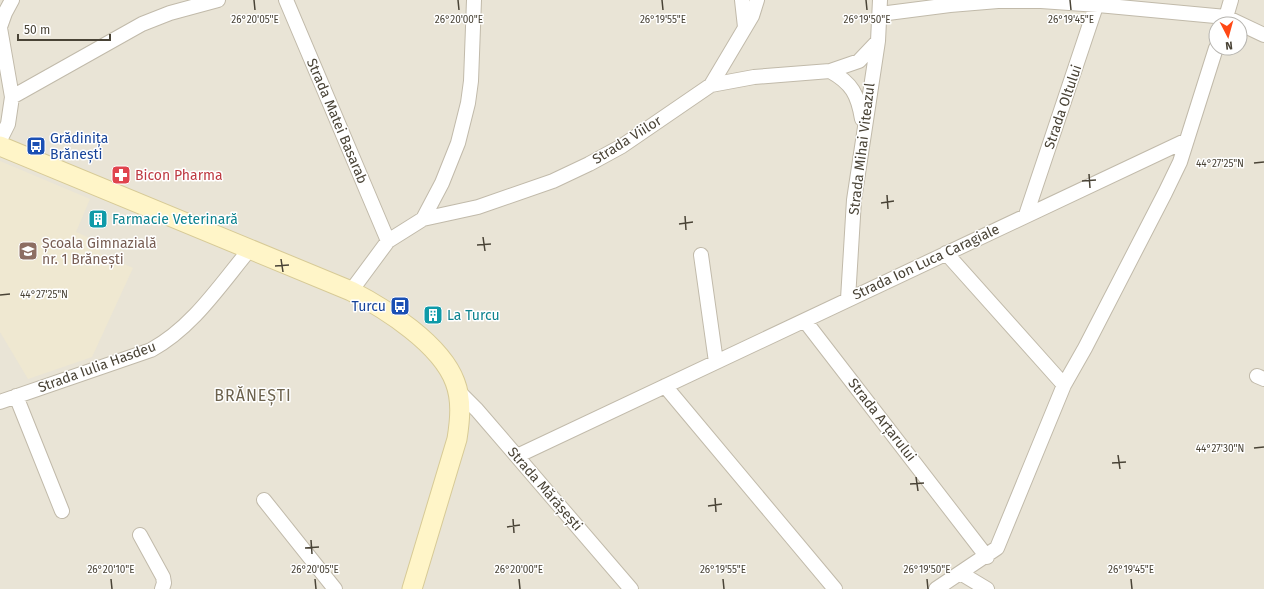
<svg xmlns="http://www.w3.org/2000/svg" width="1264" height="589" viewBox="0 0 1264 589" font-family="'Fira Sans',sans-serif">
	<rect width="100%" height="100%" fill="#f5f2e8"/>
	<path fill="#e9e4d6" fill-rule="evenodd" d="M0 0H1264V589H0ZM1216 24H1240V48H1216Z"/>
	<path fill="#efe8d1" d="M0 161 90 199 76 232 103 244 99 253 133 268 92 357 28 379 0 332Z"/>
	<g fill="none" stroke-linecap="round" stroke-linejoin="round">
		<defs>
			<path id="street" d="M286 0 388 241
				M742 0 745 27
				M880 14 950 5 998 1H1041L1098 5 1226 17 1264 35
				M1224 24 1231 0
				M0 27 5 13 12 0
				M0 28 12 97 8 124 0 140
				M830 71C852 83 858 95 862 119
				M711 85 752 16 757 0
				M12 97 142 24 170 13 218 0
				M1026 215 1098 0
				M423 219 478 207 553 181 589 164 622 146 711 85 754 77 830 71 859 61 878 41
				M946 253 1064 385
				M701 255 716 362
				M351 291 388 241 423 219 442 183 458 143 468 103 471 81 474 0
				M848 299 854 200 878 41 880 0
				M805 321 987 557
				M1257 376 1264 379
				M665 386 835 589
				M458 391 477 410 631 589
				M16 396 62 511
				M0 402 151 350C193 327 220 285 250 249
				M517 456 1187 140
				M264 500 335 589
				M140 535 163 577 164 583 162 589
				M962 574 987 589
				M936 589 997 548 1064 385 1085 348 1165 193 1180 162 1216 48"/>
			<path id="secondary" d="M0 146 351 291C386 309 441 344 455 382 462 400 460 420 457 439L412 589"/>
		</defs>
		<use href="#street" stroke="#c1baaa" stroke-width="16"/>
		<use href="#secondary" stroke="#d7ca96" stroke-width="21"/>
		<use href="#street" stroke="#fff" stroke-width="14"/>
		<use href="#secondary" stroke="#fff5c8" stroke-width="19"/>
	</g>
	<path fill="none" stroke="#494336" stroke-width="1.5" d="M254 0 255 10M458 0 459 10M662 0 663 10M866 0 867 10M1070 0 1071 10M1254 163 1264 162M1089 174 1090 188M1082 181 1096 180M887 195 888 209M881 203 894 201M685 216 686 230M679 224 693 222M483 237 485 251M477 245 491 244M281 259 283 272M275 266 289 265M0 295 10 294M1254 448 1264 447M1118 455 1120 469M1112 463 1126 462M916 477 918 491M910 484 924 483M715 498 716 512M708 506 722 504M513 519 514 533M507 527 520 525M311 540 312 554M305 548 319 547M111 579 112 589M315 579 316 589M519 579 520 589M723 579 724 589M927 579 928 589M1131 579 1132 589"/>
	<defs>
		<symbol id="bus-square" viewBox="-11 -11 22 22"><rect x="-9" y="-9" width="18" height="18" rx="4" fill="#1a4fb4" stroke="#fff"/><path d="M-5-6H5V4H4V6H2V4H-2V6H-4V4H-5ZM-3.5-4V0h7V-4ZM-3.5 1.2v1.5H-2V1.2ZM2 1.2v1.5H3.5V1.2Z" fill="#fff"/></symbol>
		<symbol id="pharmacy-square" viewBox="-11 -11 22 22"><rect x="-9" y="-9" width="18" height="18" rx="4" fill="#e0444e" stroke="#fff"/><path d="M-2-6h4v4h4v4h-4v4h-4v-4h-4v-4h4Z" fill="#fff"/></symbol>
		<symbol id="building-square" viewBox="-11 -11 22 22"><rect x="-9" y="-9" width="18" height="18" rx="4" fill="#0f9aa8" stroke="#fff"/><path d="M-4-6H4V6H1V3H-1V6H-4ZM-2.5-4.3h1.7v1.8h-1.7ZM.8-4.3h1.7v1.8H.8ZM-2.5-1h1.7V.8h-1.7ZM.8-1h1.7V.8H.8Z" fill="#fff"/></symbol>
		<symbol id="school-square" viewBox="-11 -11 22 22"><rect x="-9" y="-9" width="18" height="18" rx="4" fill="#8d6e63" stroke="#fff"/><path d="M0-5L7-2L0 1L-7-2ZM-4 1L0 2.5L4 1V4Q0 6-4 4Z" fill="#fff"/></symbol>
	</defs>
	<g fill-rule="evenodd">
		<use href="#bus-square" x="25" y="135" width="22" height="22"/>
		<use href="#pharmacy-square" x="110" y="164" width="22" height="22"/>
		<use href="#building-square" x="87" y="208" width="22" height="22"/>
		<use href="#school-square" x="17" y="240" width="22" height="22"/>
		<use href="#bus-square" x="389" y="295" width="22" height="22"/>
		<use href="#building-square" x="422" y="304" width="22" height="22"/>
	</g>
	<g text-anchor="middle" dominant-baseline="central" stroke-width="3" stroke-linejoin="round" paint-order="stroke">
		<g font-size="14" fill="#494336" stroke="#fff">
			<text transform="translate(1063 107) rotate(-71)">Strada Oltului</text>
			<text transform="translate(337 121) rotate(67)">Strada Matei Basarab</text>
			<text transform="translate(627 140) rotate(-32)">Strada Viilor</text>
			<text transform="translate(862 149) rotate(-83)">Strada Mihai Viteazul</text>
			<text transform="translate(926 262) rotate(-25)">Strada Ion Luca Caragiale</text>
			<text transform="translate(97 367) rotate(-20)">Strada Iulia Hasdeu</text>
			<text transform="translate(882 420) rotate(52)">Strada Arțarului</text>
			<text transform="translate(545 489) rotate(49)">Strada Mărășești</text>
		</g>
		<g font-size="14" fill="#164399" stroke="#fff" text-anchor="start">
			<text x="50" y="138">Grădinița<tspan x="50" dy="16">Brănești</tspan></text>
			<text x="386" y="306" text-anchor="end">Turcu</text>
		</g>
		<g font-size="14" fill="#be3a42" stroke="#fff" text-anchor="start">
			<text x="135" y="175">Bicon Pharma</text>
		</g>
		<g font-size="14" fill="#0d838f" stroke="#fff" text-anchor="start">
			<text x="112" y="219">Farmacie Veterinară</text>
			<text x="447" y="315">La Turcu</text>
		</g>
		<g font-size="14" fill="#785e54" stroke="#fff" text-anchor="start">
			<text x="42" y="243">Școala Gimnazială<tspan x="42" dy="16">nr. 1 Brănești</tspan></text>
		</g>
		<g font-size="16" letter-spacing="1" fill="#6c624d" stroke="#fff">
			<text x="253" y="395">BRĂNEȘTI</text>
		</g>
	</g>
	<g font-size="10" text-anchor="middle" fill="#494336" stroke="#fff" stroke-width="3" stroke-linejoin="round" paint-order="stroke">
		<text x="255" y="23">26°20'05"E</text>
		<text x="459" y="23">26°20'00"E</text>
		<text x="663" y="23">26°19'55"E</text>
		<text x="867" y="23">26°19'50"E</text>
		<text x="1071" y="23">26°19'45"E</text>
		<text x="1220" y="167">44°27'25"N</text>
		<text x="44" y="298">44°27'25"N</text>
		<text x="1220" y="452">44°27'30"N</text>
		<text x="111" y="573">26°20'10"E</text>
		<text x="315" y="573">26°20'05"E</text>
		<text x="519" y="573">26°20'00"E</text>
		<text x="723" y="573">26°19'55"E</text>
		<text x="927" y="573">26°19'50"E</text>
		<text x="1131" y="573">26°19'45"E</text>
	</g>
	<g transform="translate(1228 36) rotate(174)"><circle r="19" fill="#ffffff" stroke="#b6b4af"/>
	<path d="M0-3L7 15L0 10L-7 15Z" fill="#ff4815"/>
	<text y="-6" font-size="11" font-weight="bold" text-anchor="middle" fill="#494336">N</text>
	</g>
	<path d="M18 34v6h92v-6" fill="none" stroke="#494336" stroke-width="2"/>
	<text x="24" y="34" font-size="12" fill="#494336" stroke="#ffffff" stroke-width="3" paint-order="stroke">50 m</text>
</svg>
